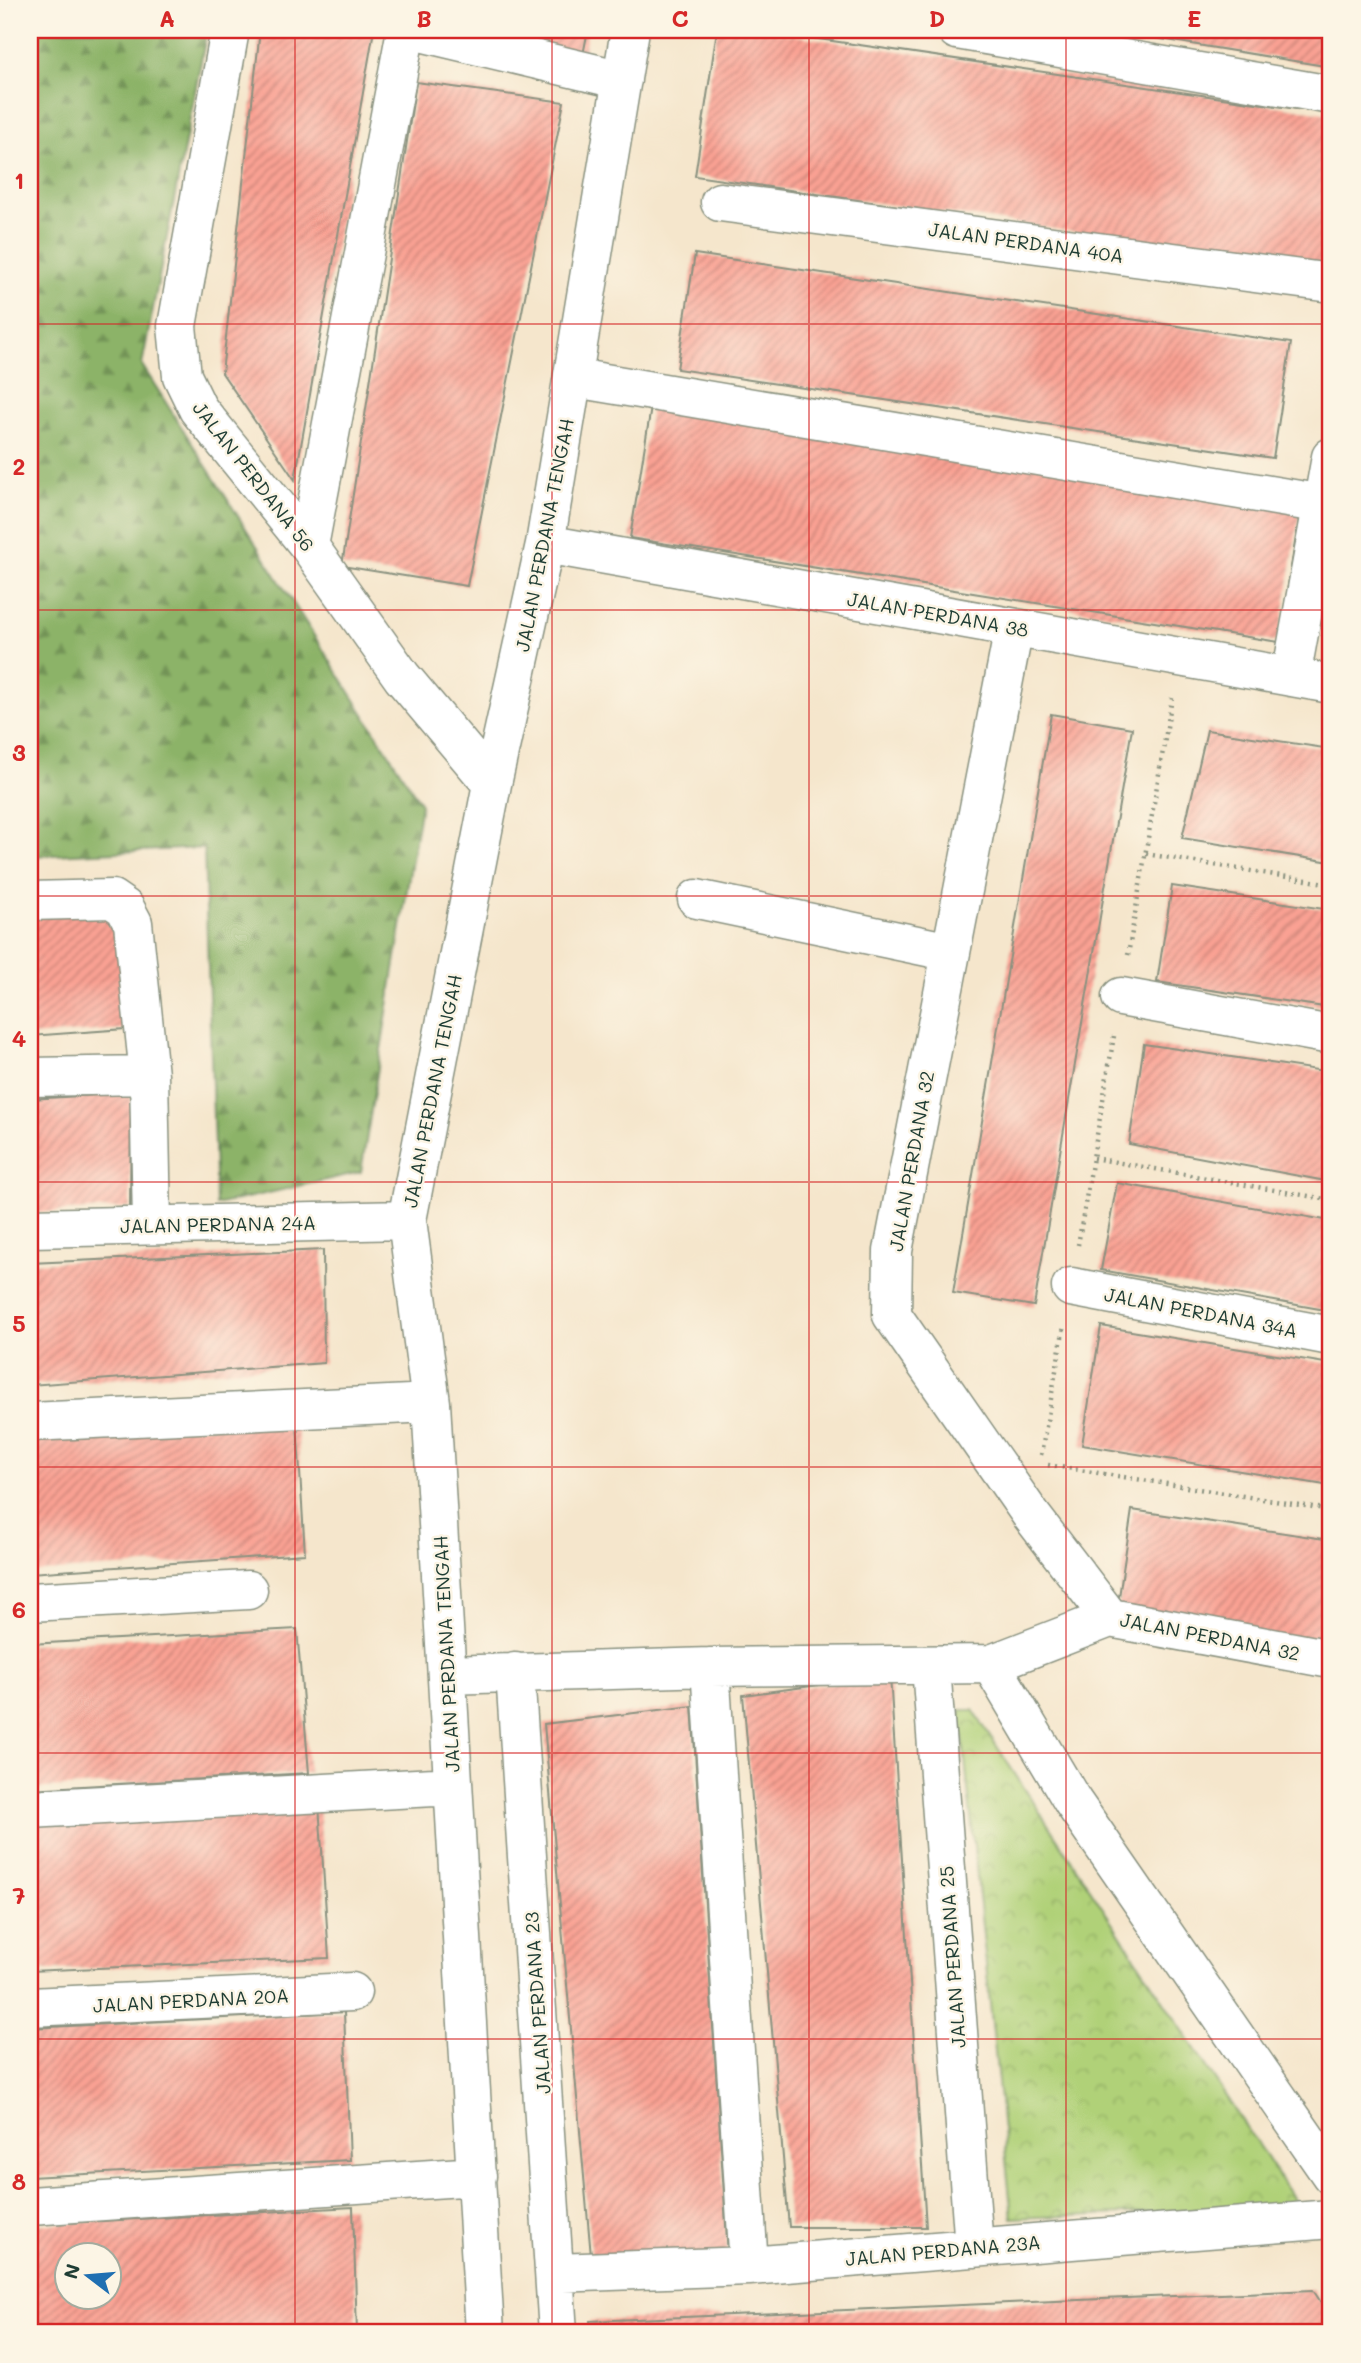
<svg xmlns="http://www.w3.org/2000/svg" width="1361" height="2363" viewBox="0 0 1361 2363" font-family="Mali,sans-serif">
	<defs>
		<pattern id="forest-firs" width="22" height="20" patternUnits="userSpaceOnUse" patternTransform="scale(1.75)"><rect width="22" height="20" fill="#8cb368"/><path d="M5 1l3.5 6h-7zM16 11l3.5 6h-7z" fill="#729356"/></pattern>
		<pattern id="park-crowns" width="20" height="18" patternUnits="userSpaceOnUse" patternTransform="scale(1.75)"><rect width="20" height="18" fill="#b0d178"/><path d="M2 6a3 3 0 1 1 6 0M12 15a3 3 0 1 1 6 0" fill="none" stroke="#97b468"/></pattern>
		<pattern id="building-hatch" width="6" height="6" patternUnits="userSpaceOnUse" patternTransform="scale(1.75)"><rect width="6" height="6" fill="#faa193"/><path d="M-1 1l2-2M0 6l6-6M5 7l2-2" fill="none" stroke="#ca8479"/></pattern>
	</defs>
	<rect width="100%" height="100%" fill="#fcf5e5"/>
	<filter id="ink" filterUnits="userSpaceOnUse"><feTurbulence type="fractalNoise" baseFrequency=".0143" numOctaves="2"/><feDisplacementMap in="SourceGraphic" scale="14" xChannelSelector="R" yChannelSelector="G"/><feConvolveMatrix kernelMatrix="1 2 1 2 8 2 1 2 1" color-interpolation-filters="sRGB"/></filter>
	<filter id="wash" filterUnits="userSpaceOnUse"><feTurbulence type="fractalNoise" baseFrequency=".00686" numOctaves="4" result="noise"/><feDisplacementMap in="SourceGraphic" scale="28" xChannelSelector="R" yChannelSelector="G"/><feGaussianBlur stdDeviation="1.57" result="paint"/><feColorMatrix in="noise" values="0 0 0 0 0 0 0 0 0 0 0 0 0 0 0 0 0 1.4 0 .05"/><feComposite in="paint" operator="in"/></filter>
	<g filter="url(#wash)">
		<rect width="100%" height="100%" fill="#f5e6cc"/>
		<path fill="url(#forest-firs)" stroke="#56784e" stroke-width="2" d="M30 30H207L142 365 421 804 361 1172 216 1205 204 848 30 856Z"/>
		<path fill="url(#park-crowns)" stroke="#688756" stroke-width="2" d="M960 1710H973L1299 2208 1012 2218Z"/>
		<g id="blocks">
			<path fill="url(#building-hatch)" fill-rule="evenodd" d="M260 30H374L295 480 222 373Z
				M462 30H588L583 55Z
				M717 30H757L1331 114V189L1320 268 695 176Z
				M1112 30H1331V67L1112 31Z
				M416 82 564 102 467 586 342 566Z
				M695 254 1291 343 1273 458 677 369Z
				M652 401 1301 505 1279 642 630 538Z
				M1051 714 1132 728 1034 1306 953 1293Z
				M1207 730 1331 749V862L1182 838Z
				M1172 886 1331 910V1008L1157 982Z
				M123 913 125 1029 30 1036V916Z
				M1144 1044 1331 1072V1182L1129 1144Z
				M131 1093 130 1208 30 1213V1099Z
				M1117 1183 1331 1221V1311L1101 1270Z
				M323 1250 324 1363 30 1385V1263Z
				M1101 1326 1331 1364V1486L1082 1445Z
				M297 1422 305 1554 30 1573V1437Z
				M1132 1510 1331 1540V1649L1116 1617Z
				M297 1629 309 1773 30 1789V1644Z
				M890 1676 926 2227H789L743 1695Z
				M692 1706 728 2256H591L544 1724Z
				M319 1804 329 1958 30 1971V1820Z
				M344 2012 350 2160 30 2177V2028Z
				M353 2207 357 2333H30V2225ZM66 2254H108V2296H66Z
				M1313 2290 1331 2318V2333H591L590 2321Z"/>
		</g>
	</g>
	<g filter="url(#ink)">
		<use href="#blocks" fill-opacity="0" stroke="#8a9280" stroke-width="2"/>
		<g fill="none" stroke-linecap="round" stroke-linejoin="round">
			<defs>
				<path id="minor" d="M230 30 177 326 182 376 198 409 309 546 402 677 492 784
					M412 30 622 80
					M957 30 1331 95
					M720 202 1331 283
					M575 378 1323 504
					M545 544 1331 684
					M309 546 406 30
					M1014 628 893 1251 892 1315 1031 1515 1110 1618 1331 1659
					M1291 677 1331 457
					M697 899 951 952
					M30 901 112 899 125 908 133 923 149 1075 152 1224
					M1121 997 1331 1035
					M30 1077 149 1075
					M30 1228 407 1220
					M1071 1287 1331 1336
					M30 1422 431 1403
					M30 1602 248 1590
					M991 1664 1073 1802 1331 2175
					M931 1666 974 2248
					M710 1667 749 2266
					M515 1672 558 2333
					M448 1675 710 1667 991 1664 1110 1618
					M30 1809 453 1786
					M30 2007 352 1992
					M30 2206 477 2176
					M555 2273 749 2266 1331 2219
					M485 2333 431 1403 407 1220 492 784 545 544 630 30"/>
			</defs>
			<use href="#minor" stroke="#8a9280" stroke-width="41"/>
			<path stroke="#8a9280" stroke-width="4.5" stroke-dasharray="2 5" stroke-linecap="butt" d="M1146 854 1331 884
				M1128 955 1172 698
				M1093 1158 1331 1200
				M1078 1245 1114 1036
				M1041 1455 1064 1326
				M1048 1465 1331 1510"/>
			<use href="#minor" stroke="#fff" stroke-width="38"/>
		</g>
	</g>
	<path fill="none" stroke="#d62828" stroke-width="2" stroke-opacity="0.55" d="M295 30V2333M552 30V2333M809 30V2333M1066 30V2333M30 324H1331M30 610H1331M30 896H1331M30 1182H1331M30 1467H1331M30 1753H1331M30 2039H1331"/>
	<g text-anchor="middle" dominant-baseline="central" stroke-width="5" stroke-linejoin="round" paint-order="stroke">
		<g font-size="19" fill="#1f3d34" stroke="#fcf5e5">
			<text transform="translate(1026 242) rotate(8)">JALAN PERDANA 40A</text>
			<text transform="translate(254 476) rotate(52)">JALAN PERDANA 56</text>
			<text transform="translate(544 535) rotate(-79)">JALAN PERDANA TENGAH</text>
			<text transform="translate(938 614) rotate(10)">JALAN PERDANA 38</text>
			<text transform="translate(432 1091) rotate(-79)">JALAN PERDANA TENGAH</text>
			<text transform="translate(911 1161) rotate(-80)">JALAN PERDANA 32</text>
			<text transform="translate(218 1224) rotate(-1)">JALAN PERDANA 24A</text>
			<text transform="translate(1201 1312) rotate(11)">JALAN PERDANA 34A</text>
			<text transform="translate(1210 1636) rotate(11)">JALAN PERDANA 32</text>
			<text transform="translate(446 1654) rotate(-93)">JALAN PERDANA TENGAH</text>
			<text transform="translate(952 1957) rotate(-94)">JALAN PERDANA 25</text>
			<text transform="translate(191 2000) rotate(-3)">JALAN PERDANA 20A</text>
			<text transform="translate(537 2003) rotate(-94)">JALAN PERDANA 23</text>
			<text transform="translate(943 2250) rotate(-5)">JALAN PERDANA 23A</text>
		</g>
	</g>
	<rect width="1361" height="2363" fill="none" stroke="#fcf5e5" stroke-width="77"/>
	<g transform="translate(88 2276) rotate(286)"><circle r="33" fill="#fcf5e5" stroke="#a4ab9e" stroke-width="2"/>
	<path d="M0-5L12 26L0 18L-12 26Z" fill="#1f6fb2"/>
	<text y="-10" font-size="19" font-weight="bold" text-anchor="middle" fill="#1f3d34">N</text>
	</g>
	<rect x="38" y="38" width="1284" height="2286" fill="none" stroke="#d62828" stroke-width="2.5"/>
	<g font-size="23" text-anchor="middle" font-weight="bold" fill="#d62828">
		<text x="167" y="27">A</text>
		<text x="424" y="27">B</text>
		<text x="680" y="27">C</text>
		<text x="937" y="27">D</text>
		<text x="1194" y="27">E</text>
		<text x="19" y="189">1</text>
		<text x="19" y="475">2</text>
		<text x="19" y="761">3</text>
		<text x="19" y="1047">4</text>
		<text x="19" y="1332">5</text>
		<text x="19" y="1618">6</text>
		<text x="19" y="1904">7</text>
		<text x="19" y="2190">8</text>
	</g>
</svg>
